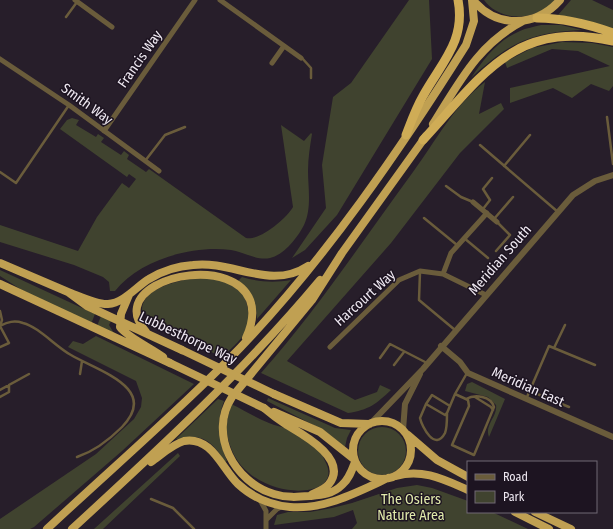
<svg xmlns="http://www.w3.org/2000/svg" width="613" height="529" viewBox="0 0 613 529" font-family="'Fira Sans Condensed',sans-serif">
	<rect width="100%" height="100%" fill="#271e2a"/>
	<path fill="#40432f" d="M409 0H429L432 59 337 215 305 250 292 258 326 208 322 165 333 97 351 83Z
		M484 0H556C537 21 501 23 484 0Z
		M571 0H592L613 10V32L581 19 558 15Z
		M541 25H561L582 30C530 32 508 44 471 78 483 60 498 40 520 31 526 28 534 27 541 25Z
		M562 42 592 43 613 47V86L609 91 591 84 572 98 553 88 510 103V88L610 66 578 51 552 49 507 68 505 62 532 48Z
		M485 82 479 114 501 103 504 109 460 153 391 243 287 361 355 400 377 392 380 385 391 390C376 404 369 410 348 413L261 373C317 310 363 240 413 172 435 142 455 104 485 82Z
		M72 118 79 120 76 125 96 137 98 134 104 138 101 142 121 155 124 151 129 155 127 159 146 172 149 169 246 238C260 241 286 219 293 207L281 125 304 141 311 133 312 134C310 146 308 158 308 171 308 188 312 208 304 225 298 237 284 255 270 258 258 261 243 252 231 250 194 245 140 259 115 291H110L109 282 103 277 74 265 0 242V225L78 251 97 217 122 183 129 188 136 179 129 174 127 177 60 129 67 120Z
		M0 270 95 314 91 324 28 294 0 276Z
		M197 277C207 279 221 279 231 283 247 290 253 317 245 332 240 342 229 350 222 357L153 325 147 317 146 312H142C140 288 179 281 197 277Z
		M242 277C258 282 274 283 291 280L257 319C256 302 252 291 238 281Z
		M101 316 111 321 109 325 115 335 97 326Z
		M96 336 194 384 122 451 34 527 30 529H0V519L96 454 134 419 141 407 142 398 136 381 68 347 73 341 83 344Z
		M472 382 505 399 489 437C484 425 498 416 496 405L488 397 465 391 467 384Z
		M268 398 335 428 351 430 347 438 345 447 325 431 267 401Z
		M218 399 224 401C216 421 219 441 227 461L225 462C217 449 209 437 192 437 187 437 181 439 176 439Z
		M231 404C244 410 256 418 269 423 275 426 281 426 287 429 296 433 310 441 318 448 321 451 323 457 325 461 348 502 251 503 231 448 228 440 225 430 227 422 228 416 230 410 231 404Z
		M358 451a24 24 0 1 1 48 0a24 24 0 1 1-48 0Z
		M178 453 180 456 103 529H94Z
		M417 485 432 488 468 501V512H492L528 529H352L357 523 353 510 334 517 274 525 277 515 288 512H310L332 508 352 503 397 488Z"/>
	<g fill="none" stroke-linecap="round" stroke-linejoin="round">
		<path stroke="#6a5c3b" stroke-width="2.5" d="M66 17 77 2
			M302 58 311 68V78
			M607 117 613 164
			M480 145 558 212
			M145 161 165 135 185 127
			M504 166 530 135
			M0 172 16 183 69 105
			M446 186 461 197 473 202
			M483 209 490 200 483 189 492 178
			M424 218 457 245
			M494 219 513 197
			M464 238 488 258
			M496 251 510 235 497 222
			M420 272 419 300 455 330
			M0 311 2 320 0 326 9 343 0 347
			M0 326C8 322 14 320 23 323 39 327 56 347 71 355 98 371 160 388 122 427 109 440 95 451 77 457
			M554 348 565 325
			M380 358 390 344 427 363
			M394 365 404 352
			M80 374 82 361
			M0 390 29 374
			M530 391 569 407
			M0 397 9 392V385
			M475 397 491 407 493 410
			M527 397 549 346 595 365
			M466 399C475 394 491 396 494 407L474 455 452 445 469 406 468 400 455 394 467 373
			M426 404 420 418C422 427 435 452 445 433 447 428 447 420 447 414
			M450 406 432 395 426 404 445 415 447 413 455 394
			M151 499 173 508 194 529"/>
		<path stroke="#6a5c3b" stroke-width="5" d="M75 0 112 27
			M220 0 301 58
			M0 59 69 105 159 171
			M272 63 284 46
			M104 131 195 0
			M473 202 497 222
			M443 274 451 253 487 213
			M330 347 399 280 420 271 443 274 486 295
			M260 500 266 511V529
			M267 519 277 509 283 506"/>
		<path stroke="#6a5c3b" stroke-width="6" d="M441 346 460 362 468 373 613 437
			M371 423 423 369 573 195 595 181 613 175
			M403 430 405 404 420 374"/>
		<path stroke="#c0a052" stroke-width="8" d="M473 0C497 29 536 27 560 0
			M433 124C459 83 478 44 523 21
			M0 263 68 292 87 306 182 350
			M0 284 170 363
			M68 292C79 296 98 305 108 304 124 303 137 286 149 279 162 271 178 266 193 265 233 260 270 291 308 266
			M129 295 121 314 120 327C127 337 151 348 163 357
			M146 332C140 324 135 317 137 307 144 273 233 259 250 300 255 313 252 325 246 338
			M274 394 341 423 369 424
			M264 408C271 414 279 420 287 425 302 434 349 459 329 484 325 489 317 492 311 495
			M274 412 320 432 354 459
			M353 450a29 29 0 1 1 58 0a29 29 0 1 1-58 0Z
			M408 435 437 460 468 477
			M151 462C161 455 173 444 184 441 212 436 222 469 238 484 252 497 271 505 290 507 324 510 358 492 388 478
			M355 462C352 470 349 479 342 485 333 494 322 495 311 496 298 497 287 498 274 494 234 482 208 434 232 397L312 300 342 253 426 136
			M396 476C422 468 445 480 468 490
			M515 512 549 529
			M535 512 571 529
			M47 529C111 469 179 411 240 348 326 258 400 150 466 45L474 21 472 0
			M72 529C158 450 245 370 320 280"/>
		<path stroke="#cfac56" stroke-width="9" d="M537 18C564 18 588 24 613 33
			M406 135C411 122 416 108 423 96 441 63 466 41 458 0
			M423 140C482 76 515 19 613 41"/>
		<path stroke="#c0a052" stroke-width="8" d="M182 350 274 394
			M170 363 264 408"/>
	</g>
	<g text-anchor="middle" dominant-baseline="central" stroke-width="3" stroke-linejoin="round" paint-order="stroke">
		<g font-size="14" fill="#efe9f2" stroke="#1d1421">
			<text transform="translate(140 59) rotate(-55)">Francis Way</text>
			<text transform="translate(87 104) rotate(36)">Smith Way</text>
			<text transform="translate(500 260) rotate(-49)">Meridian South</text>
			<text transform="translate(365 298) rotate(-42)">Harcourt Way</text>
			<text transform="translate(188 338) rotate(25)">Lubbesthorpe Way</text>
			<text transform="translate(528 387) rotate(24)">Meridian East</text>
		</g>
		<g font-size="14" fill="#e0e9aa" stroke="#1d1421">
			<text x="411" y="499">The Osiers<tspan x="411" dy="16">Nature Area</tspan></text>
		</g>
	</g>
	<rect x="467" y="461" width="130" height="52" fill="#1d1421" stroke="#716975"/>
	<rect x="475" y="474" width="20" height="6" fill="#6a5c3b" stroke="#716975"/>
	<text x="503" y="481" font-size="12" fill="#efe9f2">Road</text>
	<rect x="475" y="491" width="20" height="12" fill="#40432f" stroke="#716975"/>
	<text x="503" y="501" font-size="12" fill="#efe9f2">Park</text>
</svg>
